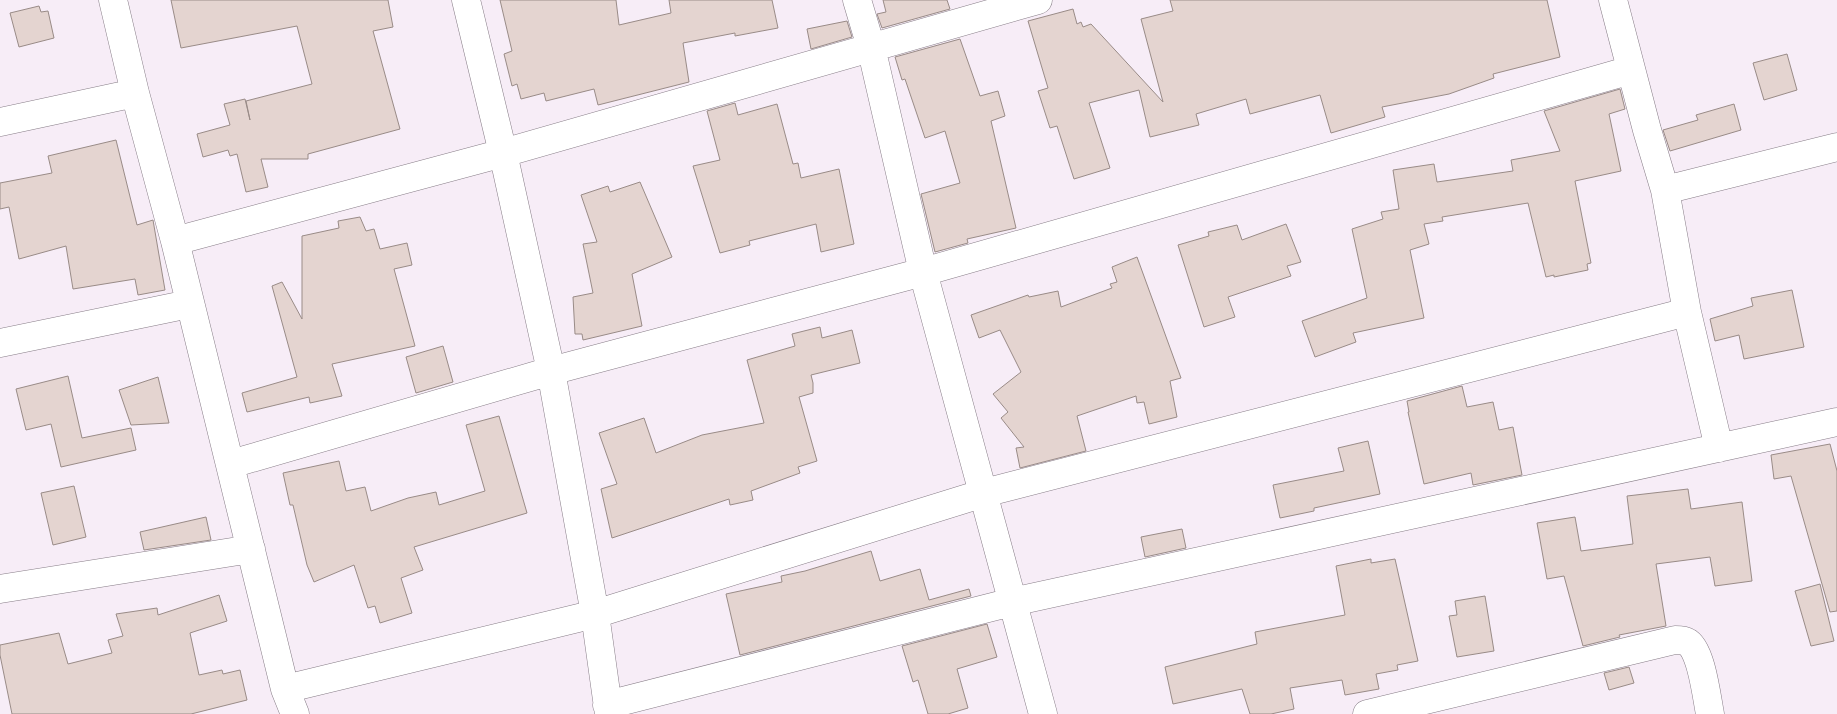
<svg xmlns="http://www.w3.org/2000/svg" width="1837" height="714" viewBox="0 0 1837 714" font-family="'Crimson Pro',serif">
	<rect width="100%" height="100%" fill="#f7edf7"/>
	<path fill="#e4d4d0" stroke="#998b87" d="M171 0H388L393 27 373 31 400 129 308 154V159H261L268 187 246 192 237 154 230 156 228 150 203 157 197 134 230 125 224 104 245 99 250 120 246 101 312 84 297 26 181 48Z
		M500 0H616L619 25 671 13 669 0H772L778 28 735 36V33L683 43 689 82 598 105 594 89 546 101 544 93 521 99 517 84 512 86 504 54 512 51Z
		M883 0H947L950 9 882 28 877 14 886 12Z
		M1170 0H1547L1560 57 1493 74 1494 78 1449 94 1382 107 1385 117 1331 133 1320 95 1250 114 1246 99 1196 114 1199 125 1150 137 1139 90 1089 103 1110 168 1074 179 1057 126 1050 128 1038 91 1048 88 1028 21 1073 9 1077 24 1081 22 1083 27 1091 24 1163 102 1141 19 1173 11Z
		M39 6 41 12 48 11 54 38 19 47 10 13Z
		M847 21 852 37 811 49 807 29Z
		M960 39 980 96 998 91 1005 116 991 121 1016 228 967 239 968 243 935 252 921 194 960 183 945 131 925 138 905 79 902 80 895 57Z
		M1787 54 1797 90 1764 100 1753 63Z
		M1620 89 1625 109 1609 114 1621 171 1575 181 1591 263 1587 264 1588 270 1554 277V275L1546 277 1528 203 1442 217 1443 221 1424 224 1429 244 1410 250 1424 318 1353 333 1356 342 1315 357 1302 321 1367 298 1352 229 1383 219 1381 212 1399 209 1393 170 1434 164 1437 182 1513 171 1511 160 1560 151 1544 111Z
		M735 103 738 115 777 104 793 164 798 163 801 178 839 169 854 244 821 252 816 224 749 241 750 245 720 253 693 166 720 160 707 111Z
		M1734 104 1741 130 1670 151 1663 130 1698 120 1696 115Z
		M116 140 137 225 153 220 165 290 138 295 135 279 73 289 66 246 19 259 9 207 0 209V183L52 173 48 156Z
		M640 182 672 257 632 274 642 326 583 340 582 334H575L573 297 593 293 583 244 597 242 581 195 608 186 610 192Z
		M360 217 366 231 374 229 380 249 407 243 412 265 394 269 415 346 332 364 342 396 310 403 309 397 247 412 242 393 297 377 272 286 282 282 302 319V236L339 228 338 221Z
		M1286 224 1301 262 1287 266 1291 276 1228 297 1235 317 1204 327 1178 245 1209 236 1208 232 1237 225 1242 240Z
		M1137 257 1181 378 1170 381 1177 417 1149 424 1144 402 1137 403 1136 396 1077 416 1086 451 1020 468 1016 448 1024 447 1001 418 1008 412 993 394 1021 372 1000 330 979 338 971 315 1028 295 1029 297 1058 291 1061 307 1112 288 1110 284 1117 282 1112 267Z
		M1792 290 1804 347 1744 359 1739 335 1715 341 1710 319 1753 306 1751 298Z
		M820 327 822 338 852 330 860 363 811 375 813 383V393L799 397 817 461 798 467 800 473 751 491 753 500 730 505 729 499 612 538 601 489 617 484 599 433 644 418 656 453 702 435 764 423 747 360 795 346 792 334Z
		M443 346 453 382 416 393 406 357Z
		M68 376 82 438 131 428 136 450 61 467 51 424 26 430 16 389Z
		M158 377 169 423 131 425 119 390Z
		M1462 386 1467 407 1493 402 1499 430 1513 427 1522 475 1473 485 1471 473 1424 484 1408 412H1409L1407 401Z
		M499 416 527 513 414 547 423 570 401 578 412 613 380 623 375 606 368 608 354 565 314 582 307 565 293 505H290L283 473 339 461 346 491 365 487 371 511 408 498 436 492 439 505 485 491 466 425Z
		M1368 441 1380 494 1314 508V511L1280 518 1273 485 1344 471 1338 448Z
		M1830 444 1837 471V611L1830 612 1791 476 1774 479 1771 455Z
		M74 486 86 537 53 545 41 493Z
		M1688 489 1691 509 1742 502 1752 581 1715 586 1710 557 1656 564 1666 626 1619 635 1620 637 1583 646 1564 576 1547 579 1537 523 1575 517 1581 551 1633 544 1627 496Z
		M206 517 211 540 144 550 140 532Z
		M1182 529 1186 548 1145 557 1141 537Z
		M871 551 880 581 920 569 929 600 969 589 971 596 740 655 726 594 782 582 781 576 805 571Z
		M1371 559V563L1395 559 1418 661 1397 665 1398 670 1376 674 1379 689 1345 695 1342 680 1290 688 1294 709 1271 714H1250L1242 689 1173 704 1165 667 1257 644 1255 632 1345 615 1336 566Z
		M1820 584 1834 641 1811 646 1795 591Z
		M219 595 227 621 190 633 199 675 222 670 223 674 240 670 247 700 191 714H12L0 655V645L59 633 68 664 112 653 108 640 123 636 116 614 157 608 158 615Z
		M1485 596 1494 651 1457 657 1449 616 1457 615 1455 601Z
		M987 624 997 657 957 669 968 708 948 714H928L918 680 913 682 902 646Z
		M1629 667 1634 683 1609 690 1604 673Z"/>
	<g fill="none" stroke-linecap="round" stroke-linejoin="round">
		<defs>
			<path id="street" d="M113 0 135 93 175 241 285 689 295 714
				M466 0 503 153 551 371 595 614 609 714
				M857 0 871 47 923 272 1043 714
				M1613 0 1647 130 1665 190 1687 312 1719 448
				M0 122 135 93
				M1665 190 1837 147
				M175 241 503 153 1038 0
				M0 343 189 304
				M231 464 551 371 923 272 1631 70
				M0 589 251 549
				M285 689 595 614 984 493 1687 312
				M607 705 1012 602 1837 422
				M1367 714 1675 640C1679 640 1684 640 1687 642 1701 648 1707 699 1710 714"/>
		</defs>
		<use href="#street" stroke="#877d87" stroke-width="29"/>
		<use href="#street" stroke="#fff" stroke-width="28"/>
	</g>
</svg>
